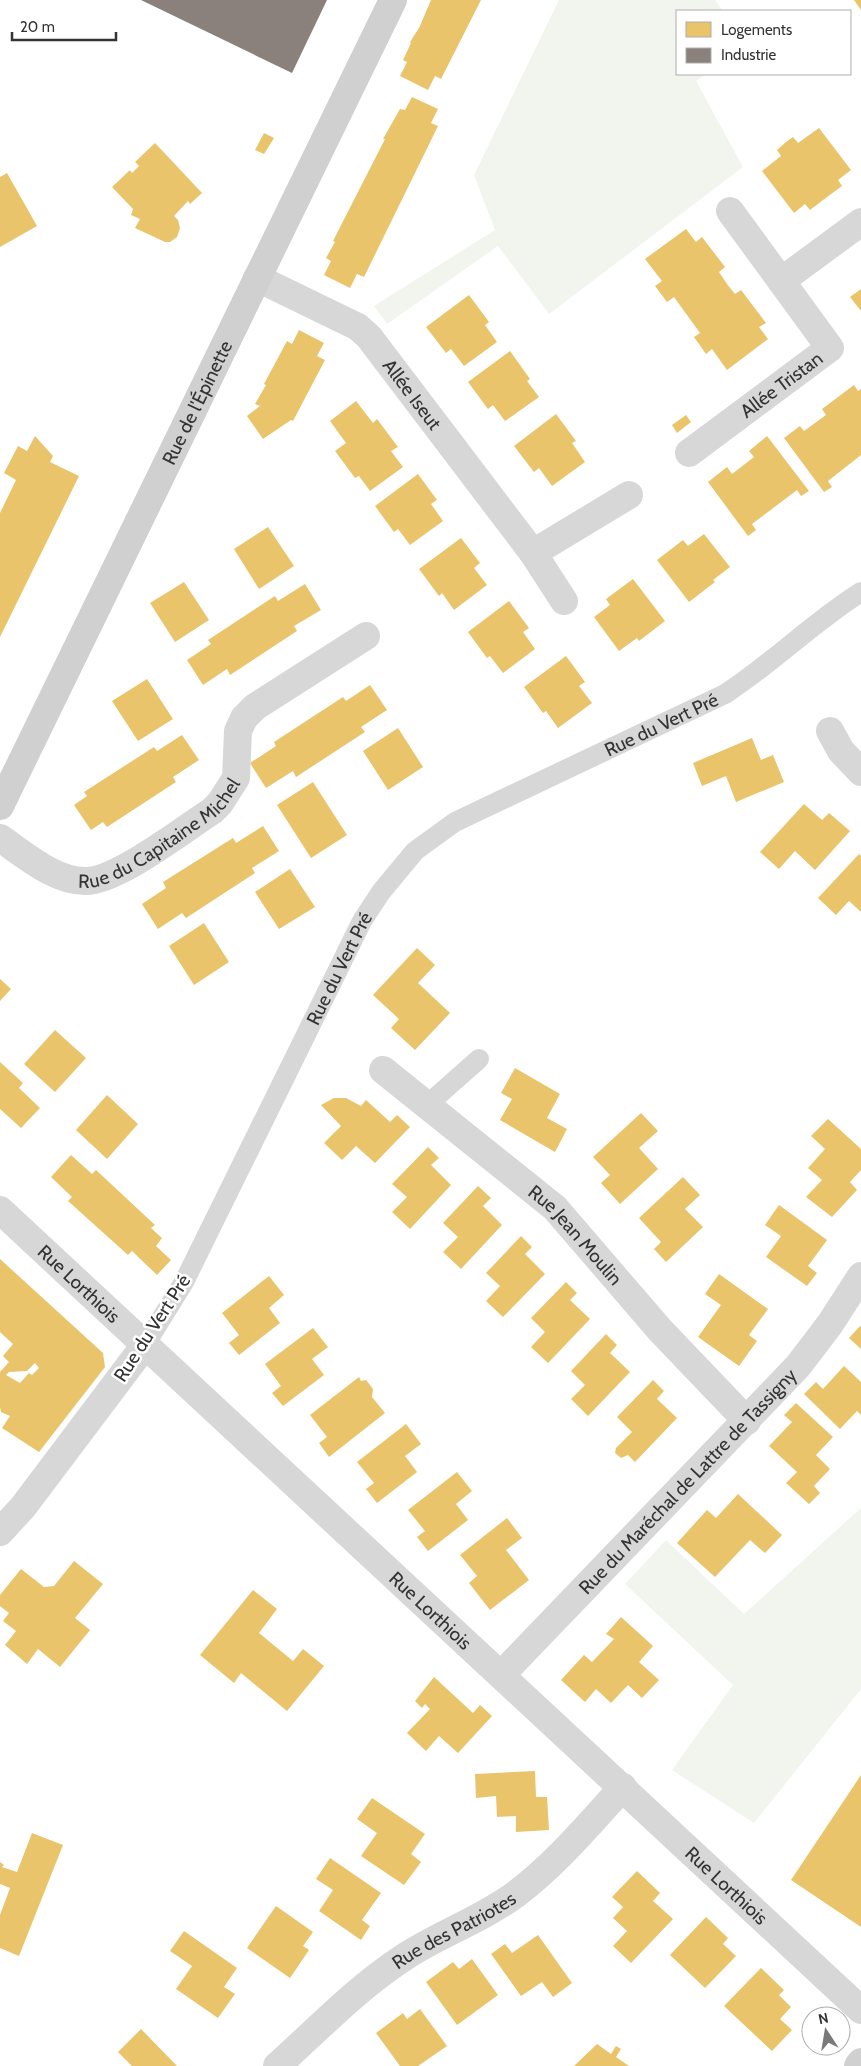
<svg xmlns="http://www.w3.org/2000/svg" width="861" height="2066" viewBox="0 0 861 2066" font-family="Cabin,sans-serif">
	<rect width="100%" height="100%" fill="#fff"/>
	<path fill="#f1f5ed" d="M559 0H715L723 11H677V74H706L696 81 743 167 549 314 498 246 387 324 374 306 495 230 474 175Z
		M861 1508V1689L754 1823 672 1770 733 1685 625 1584 666 1540 744 1614Z"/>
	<path fill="#e9c46a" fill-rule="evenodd" d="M431 0H481L441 79 435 76 428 90 400 76 407 62 403 60 411 43 410 42 419 28Z
		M854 0H861V10Z
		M412 97 438 109 431 123 438 126 364 277 357 274 350 288 324 275 331 261 326 258 335 242 333 241 385 139H383L400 109 405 110Z
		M819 128 851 170 838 180 842 186 827 197 810 210 805 204 794 213 762 171 781 156 777 150 786 142 793 137 798 143Z
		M264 133 274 138 264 154 255 150Z
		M155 143 202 193 190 204 188 201 174 216 178 220 180 228 177 237 170 242H165L135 228 140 219 131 215 133 209 112 187 130 170 132 173 139 166 135 162Z
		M7 173 37 226 0 247V177Z
		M686 229 696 242 702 237 725 267 719 272 727 284 735 294 741 290 766 323 759 327 768 339 727 370 712 349 706 354 694 337 700 333 674 297 667 302 655 286 662 281 645 259Z
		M861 289V311L850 297Z
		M469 295 489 322 485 325 497 342 464 366 451 349 446 353 426 327Z
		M299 330 324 343 317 356 325 360 293 421 291 420 263 439 247 416 260 406 255 404 266 385 264 384 287 341 292 344Z
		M510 351 530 379 527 381 539 397 505 421 493 405 488 409 468 382Z
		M854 385 858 391 861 389V455L828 481 832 487 824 492 784 438 800 426 804 431 826 415 822 409Z
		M356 401 373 423 377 419 398 447 391 451 403 467 370 491 359 476 355 478 335 451 346 443 330 421Z
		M556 414 576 441 572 443 585 462 552 486 539 468 534 472 514 446Z
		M686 415 691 422 677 433 672 425Z
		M35 436 53 456 50 462 79 476 0 637V513L16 480 4 473 18 446 27 451Z
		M767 436 809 491 801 496 797 490 752 524 756 530 748 536 708 482 727 467 732 474 754 457 749 451Z
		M418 474 437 500 431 504 443 521 410 545 398 529 394 532 375 506Z
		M268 527 294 566 259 589 234 549Z
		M704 534 730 567 713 580 715 582 689 602 657 560 683 540 688 546Z
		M461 538 480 563 474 568 487 585 454 610 442 593 439 596 419 569Z
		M633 579 665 621 639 641 637 638 619 651 594 617 610 605 606 599Z
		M184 582 209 620 175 642 150 603Z
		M305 584 321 610 294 626 297 631 230 675 227 669 203 685 187 660 211 644 208 640 275 596 278 601Z
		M509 601 529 628 523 632 535 649 503 673 490 656 487 658 468 632Z
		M566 656 585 682 579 686 592 703 558 728 546 711 543 713 524 687Z
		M147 679 173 719 138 741 112 701Z
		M370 685 387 710 361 727 365 732 296 777 293 771 266 788 250 763 276 746 274 742 343 697 346 701Z
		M398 728 423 767 388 790 363 751Z
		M182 735 199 760 173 777 176 782 107 827 103 822 91 830 74 805 87 796 84 792 154 747 157 751Z
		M752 738 761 760 773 755 784 782 736 802 726 776 702 786 693 763Z
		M313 782 347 835 311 858 277 805Z
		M804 804 822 820 829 813 850 831 815 870 795 851 779 869 760 852Z
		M263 826 279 851 252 868 255 873 186 918 182 913 158 929 142 904 166 888 163 882 233 838 236 843Z
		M859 854 861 856V912L849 901 836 915 818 898Z
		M290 869 315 907 279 929 255 892Z
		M204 923 229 962 194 985 169 946Z
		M417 948 435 965 418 983 450 1013 415 1050 391 1028 399 1019 373 995Z
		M0 979 11 989 0 1001Z
		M55 1030 86 1058 55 1092 24 1064Z
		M0 1062 23 1083 19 1088 40 1108 21 1128 0 1109Z
		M515 1068 560 1094 547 1118 567 1129 555 1152 500 1120 512 1099 501 1093Z
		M107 1095 138 1124 107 1159 76 1130Z
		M334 1098H346L361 1106 366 1100 390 1122 397 1115 410 1127 375 1163 356 1146 342 1160 324 1143 341 1126 321 1105Z
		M641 1113 658 1131 639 1148 658 1169 620 1204 601 1183 610 1175 593 1157Z
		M828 1119 861 1149V1170L850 1182 857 1190 832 1217 806 1197 822 1180 808 1168 825 1149 811 1136Z
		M428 1147 439 1158 431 1165 451 1185 410 1229 392 1212 407 1197 392 1184Z
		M71 1155 92 1174 96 1170 155 1225 151 1228 162 1238 156 1246 171 1260 157 1275 132 1251 128 1255 68 1201 72 1197 51 1177Z
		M683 1177 700 1195 685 1209 703 1227 666 1262 654 1249 661 1242 639 1218Z
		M478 1186 491 1198 483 1206 502 1225 461 1269 443 1252 458 1237 443 1223Z
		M779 1205 827 1240 808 1266 817 1273 807 1286 766 1257 781 1236 765 1225Z
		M521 1236 532 1247 525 1254 545 1274 503 1317 486 1301 500 1286 486 1273Z
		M0 1259 103 1353 105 1367 39 1452 2 1428 10 1416 1 1412 0 1407V1372L9 1362 3 1356 13 1344 0 1332ZM35 1363 39 1368 32 1375 29 1373 20 1383 6 1375 9 1372 27 1371Z
		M719 1274 768 1309 749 1335 757 1341 739 1366 698 1337 721 1305 705 1294Z
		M269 1276 284 1295 269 1308 280 1323 239 1355 229 1343 239 1335 222 1313Z
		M566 1282 577 1293 570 1300 590 1319 548 1363 531 1347 545 1332 531 1318Z
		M860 1326 861 1327V1349L849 1338Z
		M313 1328 328 1347 312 1359 324 1375 283 1406 272 1393 281 1386 265 1364Z
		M606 1334 617 1345 610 1353 630 1372 588 1416 571 1399 585 1385 571 1371Z
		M844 1366 861 1382V1415L857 1411 840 1429 804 1394 816 1382 823 1389Z
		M359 1377 361 1381 366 1380 373 1389 372 1397 385 1413 329 1457 319 1443 327 1437 310 1415Z
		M653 1380 664 1391 657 1399 677 1418 635 1462 628 1455 621 1458 615 1453 616 1448 632 1432 617 1417Z
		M796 1403 833 1437 816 1455 830 1469 814 1486 820 1493 809 1504 786 1483 797 1472 769 1446 792 1422 784 1415Z
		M406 1424 421 1444 405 1456 417 1472 377 1503 366 1489 374 1483 357 1462Z
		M457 1472 472 1491 456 1504 468 1520 428 1551 417 1537 425 1531 408 1510Z
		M738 1494 782 1535 765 1553 750 1540 715 1577 677 1543 707 1510 716 1518Z
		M507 1518 522 1538 506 1550 529 1580 490 1610 469 1583 477 1576 460 1555Z
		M74 1561 103 1584 75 1618 90 1630 60 1667 38 1649 27 1664 5 1645 16 1631 3 1621 9 1613 0 1606V1595L21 1569 44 1587 54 1586Z
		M253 1590 277 1609 259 1633 293 1661 303 1649 324 1666 287 1711 241 1673 234 1683 200 1655Z
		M621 1617 653 1646 639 1662 659 1680 642 1698 628 1685 611 1703 596 1689 585 1702 561 1680 584 1655 592 1662 614 1639 606 1634Z
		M434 1677 473 1713 480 1705 492 1716 458 1753 439 1736 426 1751 407 1733 430 1709 425 1704 422 1708 415 1701Z
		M535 1771 536 1797H547L549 1830 516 1832V1816L497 1817 496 1796 476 1798 475 1774Z
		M861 1775V1927L791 1880Z
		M372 1798 425 1834 411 1854 421 1862 404 1885 361 1856 377 1833 357 1819Z
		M32 1833 63 1845 19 1956 0 1948V1915L10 1888 0 1884V1862L4 1865 2 1867 17 1872Z
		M330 1858 381 1893 362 1920 370 1926 361 1940 319 1911 333 1890 316 1879Z
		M637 1871 660 1893 653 1901 673 1919 631 1963 613 1946 627 1931 613 1918 623 1907 612 1897Z
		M276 1906 313 1932 303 1946 309 1950 290 1978 247 1948Z
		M706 1917 728 1938 723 1944 736 1956 705 1988 670 1955Z
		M184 1931 237 1968 224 1987 235 1994 218 2018 176 1989 192 1966 170 1951Z
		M538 1935 572 1983 553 1997 542 1982 521 1996 491 1954 505 1944 512 1953Z
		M472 1959 498 1995 457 2025 426 1982 453 1962 459 1969Z
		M761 1968 784 1990 779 1995 791 2007 780 2019 792 2030 772 2051 724 2006Z
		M420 2009 447 2046 418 2066H400L376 2033 403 2013 407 2019Z
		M141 2029 177 2066H132L118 2052Z
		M597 2044 611 2054 616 2046 621 2049 616 2057 629 2066H574Z"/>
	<path fill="#8a817c" d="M141 0H327L292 73Z"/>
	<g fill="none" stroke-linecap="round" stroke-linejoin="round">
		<g stroke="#d7d7d7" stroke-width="20">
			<path d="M427 1105 479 1059"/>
			<path id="s1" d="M145 1345 184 1282 362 921 381 892 415 851 455 822 725 694C773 663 813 622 861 592"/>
		</g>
		<g stroke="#d7d7d7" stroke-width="28">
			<path id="s2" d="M257 278 358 327 369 337 533 553 564 601"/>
			<path d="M781 281 861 222"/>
			<path id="s3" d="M689 453 830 348 730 211"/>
			<path d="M533 553 629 495"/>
			<path d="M830 731 841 751 861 772"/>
			<path id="s4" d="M0 838C24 854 54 881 85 881 116 882 184 829 212 811L220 803 236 778 238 731 244 718 255 707 366 636"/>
			<path id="s5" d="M383 1070 555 1208 660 1330 747 1421"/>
			<path id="s6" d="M0 1210 861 2010"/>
			<path d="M0 1532 23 1507 145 1345"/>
			<path id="s7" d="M501 1675 798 1366 830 1324 861 1276"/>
			<path id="s8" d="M277 2066C318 2029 357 1988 403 1958 439 1934 481 1920 516 1894 556 1864 589 1824 623 1787"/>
		</g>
		<g stroke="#d0d0d0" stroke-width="28">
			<path id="s9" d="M0 806 393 0"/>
			<path d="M858 2066 861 2062"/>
		</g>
	</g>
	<g text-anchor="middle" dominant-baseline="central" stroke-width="5" stroke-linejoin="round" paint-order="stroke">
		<g font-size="19" fill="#333" stroke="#fff">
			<text stroke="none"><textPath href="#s3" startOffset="115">Allée Tristan</textPath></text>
			<text stroke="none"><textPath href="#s2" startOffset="199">Allée Iseut</textPath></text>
			<text stroke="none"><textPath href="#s9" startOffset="449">Rue de l'Épinette</textPath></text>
			<text stroke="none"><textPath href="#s1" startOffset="842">Rue du Vert Pré</textPath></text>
			<text stroke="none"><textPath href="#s4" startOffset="186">Rue du Capitaine Michel</textPath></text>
			<text stroke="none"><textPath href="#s1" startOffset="424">Rue du Vert Pré</textPath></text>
			<text stroke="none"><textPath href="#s5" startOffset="254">Rue Jean Moulin</textPath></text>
			<text stroke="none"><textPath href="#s6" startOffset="108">Rue Lorthiois</textPath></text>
			<text transform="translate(152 1328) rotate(-57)">Rue du Vert Pré</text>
			<text stroke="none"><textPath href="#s7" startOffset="269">Rue du Maréchal de Lattre de Tassigny</textPath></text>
			<text stroke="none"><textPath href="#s6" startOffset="588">Rue Lorthiois</textPath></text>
			<text stroke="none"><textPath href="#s6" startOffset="992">Rue Lorthiois</textPath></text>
			<text stroke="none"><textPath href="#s8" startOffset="224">Rue des Patriotes</textPath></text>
		</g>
	</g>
	<rect x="676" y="10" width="175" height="65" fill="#ffffff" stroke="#adadad"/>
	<rect x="686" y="22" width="25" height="15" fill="#e9c46a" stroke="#adadad"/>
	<text x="721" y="35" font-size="15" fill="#333333">Logements</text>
	<rect x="686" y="48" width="25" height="15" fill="#8a817c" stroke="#adadad"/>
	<text x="721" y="60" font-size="15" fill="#333333">Industrie</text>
	<g transform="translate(826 2031) rotate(348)"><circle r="24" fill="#ffffff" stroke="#adadad"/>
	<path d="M0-4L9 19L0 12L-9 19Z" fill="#7a7a7a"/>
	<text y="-8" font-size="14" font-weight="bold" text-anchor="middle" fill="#333333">N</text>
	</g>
	<path d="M12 32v8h104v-8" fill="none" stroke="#333333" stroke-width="2.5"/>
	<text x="20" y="32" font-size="15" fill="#333333" stroke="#ffffff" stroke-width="4" paint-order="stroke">20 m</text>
</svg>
